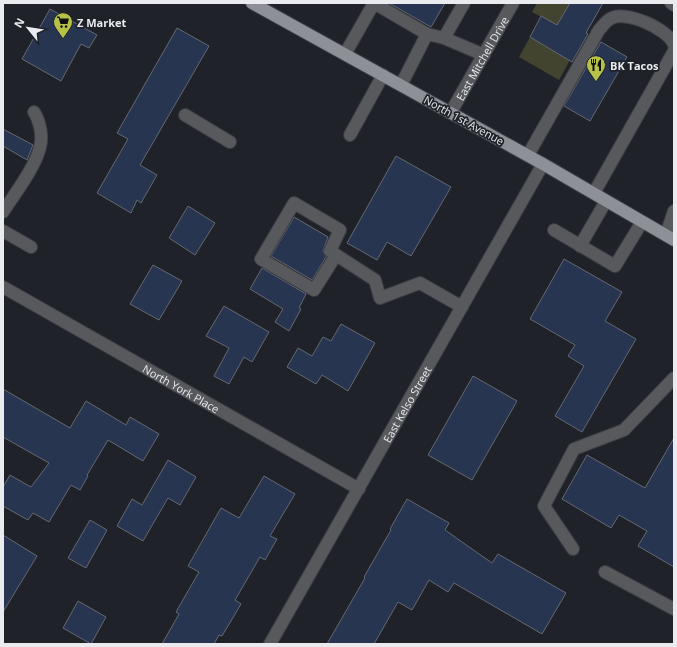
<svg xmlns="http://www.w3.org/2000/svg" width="677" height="647" viewBox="0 0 677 647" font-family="'Open Sans',sans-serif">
	<rect width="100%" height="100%" fill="#1f2229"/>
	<path fill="#42442f" d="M537 3H570L567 8 578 15 569 32 532 12Z
		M530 37 570 60 559 80 519 57Z"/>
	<path fill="#273551" stroke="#656971" d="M389 3H445L431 27Z
		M570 3H603L586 33 588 34 572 62 530 37 541 16 557 25Z
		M50 9 97 35 89 48 81 44 61 81 22 59Z
		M177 28 209 46 140 165 157 175 141 203 137 200 131 213 97 193 128 139 117 133Z
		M601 42 627 57 590 121 564 106Z
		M3 129 33 145 27 160 3 146Z
		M396 156 451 187 411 256 387 242 377 260 347 243Z
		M188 206 215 223 195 255 169 238Z
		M294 217 328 237 323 251 326 257 312 280 271 256Z
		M564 259 622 292 605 321 636 339 582 432 555 416 584 366 568 356 575 345 530 319Z
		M153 265 182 281 159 320 130 304Z
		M262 268 306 294 299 308 301 309 289 331 275 322 283 309 250 289Z
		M224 306 269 332 252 362 244 357 229 384 214 376 229 348 206 336Z
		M341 324 375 343 348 391 322 375 316 384 287 367 298 348 312 356 323 337 331 341Z
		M473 376 517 401 472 480 428 455Z
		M3 389 70 428 86 401 126 425 130 417 159 434 143 461 108 440 87 475 88 476 80 490 71 485 49 522 33 513 28 520 3 506V487L10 475 31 487 49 463 3 437Z
		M674 438V567L638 546 647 531 619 515 611 528 562 499 587 455 645 488Z
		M168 460 196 477 180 505 168 498 143 541 117 526 132 499 142 505Z
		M264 476 295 494 270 536 277 539 265 560 260 557 235 600 241 604 222 636 219 635 214 644H162L179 614 176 612 199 572 188 566 221 508 239 518Z
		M407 499 449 523 445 530 492 563 498 554 566 593 542 634 454 583 448 592 429 580 412 610 398 602 374 644H327L365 578 364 577 391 530 390 529Z
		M90 520 107 530 86 568 68 558Z
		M3 535 37 556 3 612Z
		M78 601 106 617 91 644 63 628Z"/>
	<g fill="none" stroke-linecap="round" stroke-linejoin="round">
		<defs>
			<g id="minor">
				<path d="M374 3 427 34"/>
				<path d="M671 3 674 5"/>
				<path d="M444 38 484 55"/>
				<path d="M345 54 374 3"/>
				<path d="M401 85 427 34 444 38 464 3"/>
				<path id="s1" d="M451 112 513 3"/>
				<path d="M185 115 230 142"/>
				<path d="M350 135 383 75"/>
				<path d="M528 155 599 30C602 27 606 21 610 19 624 9 669 29 674 45"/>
				<path d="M594 193 674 51"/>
				<path d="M3 212C14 195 36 166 40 147 43 137 40 121 34 112"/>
				<path d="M554 230 615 266 642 222"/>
				<path d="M3 231 31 247"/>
				<path d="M666 235 674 211"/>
				<path d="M580 246 606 201"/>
				<path d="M336 255 314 290 261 259 294 203 340 230 330 251 375 280 380 298 420 283 462 307"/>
				<path id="s2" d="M3 287 359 489"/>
				<path d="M573 549 544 506 574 449 624 430 674 378"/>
				<path d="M605 572 674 609"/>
				<path id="s3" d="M270 644 543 164"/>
			</g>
			<path id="major" d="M252 3 543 164 674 240"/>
		</defs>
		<use href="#minor" stroke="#3b3e45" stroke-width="14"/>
		<use href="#major" stroke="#3b3e45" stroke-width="14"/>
		<use href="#minor" stroke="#57595d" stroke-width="12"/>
		<use href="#major" stroke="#8d9097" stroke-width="12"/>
	</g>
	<defs>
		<symbol id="supermarket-pin" viewBox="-11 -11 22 30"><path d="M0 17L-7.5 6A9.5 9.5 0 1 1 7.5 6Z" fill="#b8c147" stroke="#1f2229"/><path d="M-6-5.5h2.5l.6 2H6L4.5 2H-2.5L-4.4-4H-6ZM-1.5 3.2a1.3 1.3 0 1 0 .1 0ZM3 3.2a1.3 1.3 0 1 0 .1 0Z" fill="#111"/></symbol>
		<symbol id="restaurant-pin" viewBox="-11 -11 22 30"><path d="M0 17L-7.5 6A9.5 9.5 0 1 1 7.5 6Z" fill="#b8c147" stroke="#1f2229"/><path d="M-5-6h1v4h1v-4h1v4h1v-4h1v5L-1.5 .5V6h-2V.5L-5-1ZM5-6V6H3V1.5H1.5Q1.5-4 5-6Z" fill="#111"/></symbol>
	</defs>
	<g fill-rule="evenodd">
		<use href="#supermarket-pin" x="52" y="11" width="22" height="30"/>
		<use href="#restaurant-pin" x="585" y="54" width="22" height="30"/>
	</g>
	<g text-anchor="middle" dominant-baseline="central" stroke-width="3.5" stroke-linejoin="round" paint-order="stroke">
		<g font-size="11" font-weight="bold" fill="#e9ebef" stroke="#1f2229" text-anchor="start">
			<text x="77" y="22">Z Market</text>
			<text x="610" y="65">BK Tacos</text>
		</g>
		<g font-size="11" fill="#e9ebef" stroke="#1f2229">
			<text stroke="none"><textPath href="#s1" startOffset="62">East Mitchell Drive</textPath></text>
			<text transform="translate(464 120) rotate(29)">North 1st Avenue</text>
			<text stroke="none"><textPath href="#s2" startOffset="205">North York Place</textPath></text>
			<text stroke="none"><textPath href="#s3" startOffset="276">East Kelso Street</textPath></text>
		</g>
	</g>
	<rect width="677" height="647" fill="none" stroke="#e9ebef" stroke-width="8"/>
	<g transform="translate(28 28) rotate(300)" stroke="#1f2229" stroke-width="3" paint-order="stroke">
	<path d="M0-3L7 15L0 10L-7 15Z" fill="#e9ebef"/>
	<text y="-6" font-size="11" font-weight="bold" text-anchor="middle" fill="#e9ebef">N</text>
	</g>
</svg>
